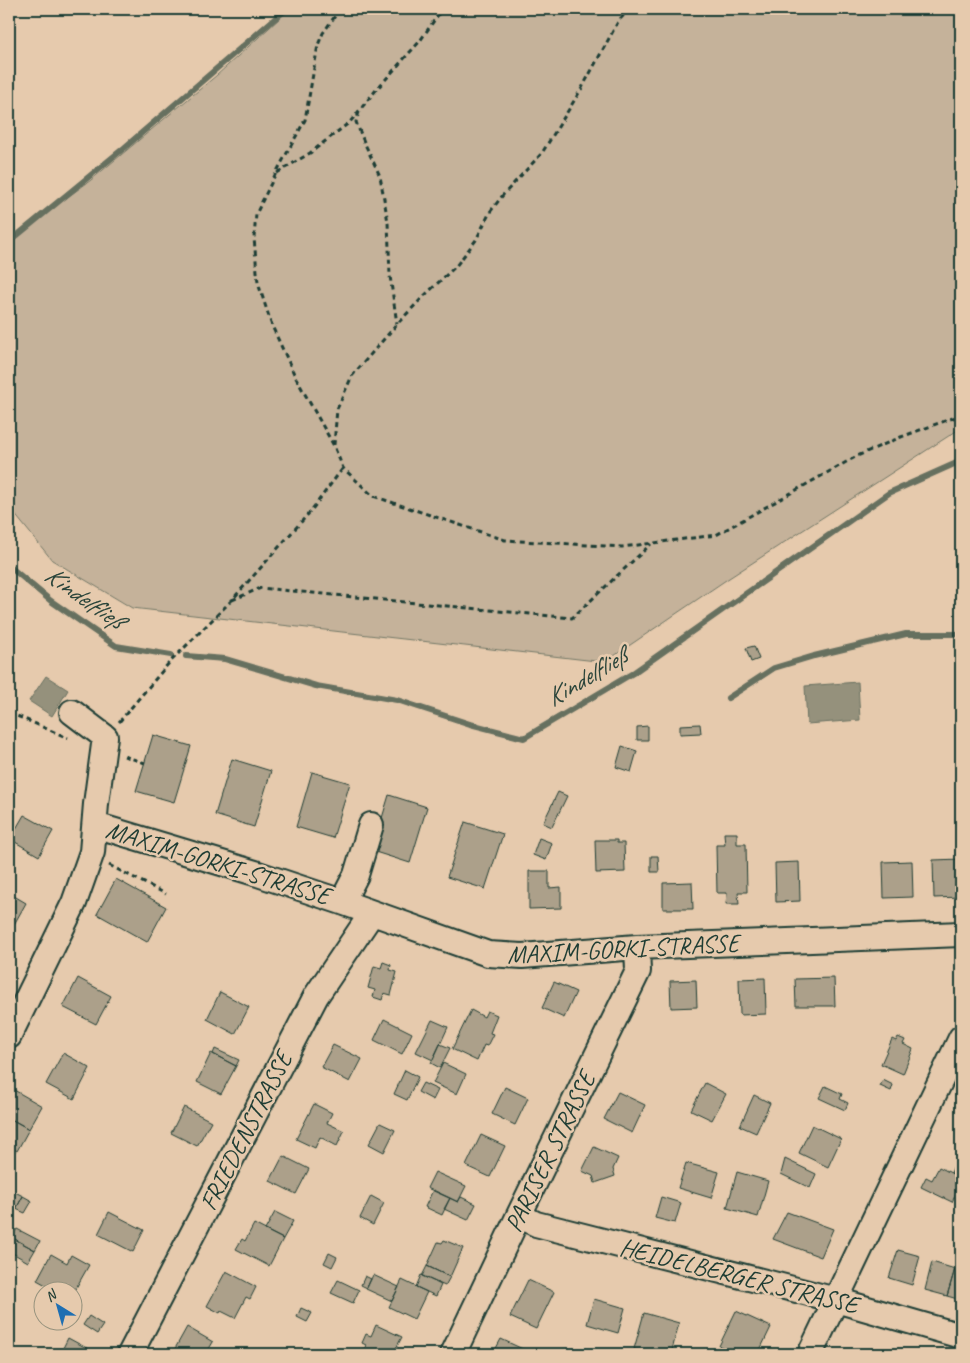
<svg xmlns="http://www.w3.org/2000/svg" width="970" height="1363" viewBox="0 0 970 1363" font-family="Caveat,sans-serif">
	<rect width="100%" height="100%" fill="#e6caad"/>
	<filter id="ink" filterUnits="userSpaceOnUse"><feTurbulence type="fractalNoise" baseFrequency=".02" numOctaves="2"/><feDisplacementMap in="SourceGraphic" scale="10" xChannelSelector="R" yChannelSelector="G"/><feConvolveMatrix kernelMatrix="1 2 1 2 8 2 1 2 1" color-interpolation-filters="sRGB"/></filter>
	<g filter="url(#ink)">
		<path fill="#c5b29a" stroke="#727867" d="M290 9H961V428L726 580 605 662 132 608 52 560 9 507V240L91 180 217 75Z"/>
		<path fill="#95917c" stroke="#666f5f" d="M46 676 68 690 52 716 29 701Z
			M858 682 860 720 807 724 805 686Z"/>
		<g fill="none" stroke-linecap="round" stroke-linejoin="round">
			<path stroke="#666f5f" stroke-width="6" d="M9 242 124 148 286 9
				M9 566 51 601 116 646 171 655
				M186 656 225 659 316 686 397 700 470 724 524 738 633 673 889 493 961 461
				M728 698 774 668 814 656 906 634H961"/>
		</g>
		<path fill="#aca08a" stroke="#1f3d34" d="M754 646 759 659 751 662 746 648Z
			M700 724 701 733 680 734V725Z
			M648 726V740H637V727Z
			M153 735 191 746 174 802 136 791Z
			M622 746 637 751 631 772 616 767Z
			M232 759 271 771 254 827 215 815Z
			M312 772 350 783 333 838 296 827Z
			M958 781H961V816H959Z
			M558 792 567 796 552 827 543 823Z
			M389 795 427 807 410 863 372 851Z
			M24 815 53 831 39 856 10 839Z
			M465 822 503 834 485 889 447 877Z
			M724 833H737V844H746L747 892H738L739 904H726L727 893H717L716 845H725Z
			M539 838 552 843 546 860 533 855Z
			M595 840H617V843H624L625 872 596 873Z
			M651 856H658L659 872H651Z
			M961 859V897L934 898 933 860Z
			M912 861 913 897 884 898 883 862Z
			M799 862 800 901 776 902 775 863Z
			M529 871H549V888L561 887V908L529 909Z
			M116 879 166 907 147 942 97 914Z
			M692 882 693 909H663V883Z
			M9 893 26 903 12 928 9 926Z
			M383 962 391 965 390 970 397 972 391 995 384 993 382 1000 373 997 375 990 368 988 374 966 381 968Z
			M78 978 111 996 96 1024 63 1007Z
			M765 978 766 1014 740 1015 739 979Z
			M834 978 835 1006H796L795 979Z
			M696 980 697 1007 671 1008 670 981Z
			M554 982 576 992 564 1018 542 1008Z
			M220 992 249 1007 235 1034 207 1019Z
			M471 1010 484 1017 487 1011 497 1015 490 1033 493 1034 487 1046 484 1045 477 1061 452 1049Z
			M384 1019 412 1033 402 1054 374 1040Z
			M432 1020 448 1027 433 1060 416 1052Z
			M898 1037 905 1040 903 1044 913 1049 903 1074 881 1064 892 1039 896 1041Z
			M440 1044 450 1048 440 1068 431 1063Z
			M333 1045 362 1059 350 1082 321 1067Z
			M215 1049 239 1060 236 1066 213 1054Z
			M63 1053 90 1068 74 1099 46 1084Z
			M211 1053 236 1066 221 1094 197 1082Z
			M443 1063 466 1074 457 1094 433 1083Z
			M405 1070 418 1077 407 1100 394 1094Z
			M883 1080 893 1085 891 1091 880 1086Z
			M423 1083 438 1090 433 1100 418 1092Z
			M705 1083 726 1094 712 1120 691 1110Z
			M825 1086 842 1094 840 1099 848 1103 845 1110 819 1098Z
			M505 1087 528 1098 515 1125 492 1114Z
			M14 1090 42 1106 29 1129 9 1118V1099Z
			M618 1092 645 1105 632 1133 604 1119Z
			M754 1095 770 1103 756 1133 740 1126Z
			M314 1104 332 1113 327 1123 344 1131 337 1146 320 1137 315 1148 296 1139Z
			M184 1107 211 1121 197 1146 171 1133Z
			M9 1118 29 1129 17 1151 9 1146Z
			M380 1123 395 1130 384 1152 369 1144Z
			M812 1125 841 1139 828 1167 799 1153Z
			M481 1135 505 1146 490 1177 466 1166Z
			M594 1147 618 1158 613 1169 615 1176 595 1183 593 1176 582 1171Z
			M283 1156 309 1169 296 1194 270 1181Z
			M785 1159 816 1174 810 1188 781 1174Z
			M686 1163 719 1172 711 1198 678 1188Z
			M955 1163 961 1166V1178L951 1173Z
			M939 1167 961 1178V1197L956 1194 952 1202 921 1187 926 1177 932 1180Z
			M435 1172 466 1186 458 1202 427 1188Z
			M737 1172 768 1181 758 1217 727 1208Z
			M9 1189 23 1196 9 1222Z
			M433 1190 450 1198 442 1215 425 1207Z
			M23 1196 32 1201 25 1213 16 1209Z
			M371 1196 384 1203 373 1225 360 1218Z
			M461 1197 476 1204 468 1220 444 1209 450 1198 458 1202Z
			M661 1197 681 1203 675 1223 655 1218Z
			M109 1212 144 1230 133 1252 98 1234Z
			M275 1212 293 1221 283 1239 265 1230Z
			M787 1212 833 1229 821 1257 773 1239Z
			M254 1224 283 1239 269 1266 236 1249 242 1239 245 1241Z
			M17 1229 40 1241 35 1250 11 1237Z
			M11 1237 35 1250 28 1262 9 1251V1242Z
			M444 1240 463 1248 450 1277 427 1266 438 1242 442 1243Z
			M898 1250 920 1256 912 1285 889 1278Z
			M329 1253 337 1257 332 1267 324 1263Z
			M51 1254 67 1263 71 1255 89 1265 72 1295V1290H55L37 1280Z
			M932 1262 955 1269 947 1296 925 1290Z
			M427 1266 450 1277 445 1286 422 1276Z
			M955 1269 961 1271V1300L947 1296Z
			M226 1271 256 1287 250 1299 246 1297 235 1318 221 1311 220 1313 207 1306Z
			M373 1275 399 1287 392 1301 366 1289Z
			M421 1275 441 1285 436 1296 416 1287Z
			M365 1276 371 1279 367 1288 361 1285Z
			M338 1280 359 1290 353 1303 331 1293Z
			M402 1280 427 1292 414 1319 389 1307Z
			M528 1280 554 1292 536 1329 510 1317Z
			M594 1299 625 1308 618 1333 587 1324Z
			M301 1308 312 1313 307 1322 297 1317Z
			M736 1311 771 1327 758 1354H738L719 1346Z
			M644 1313 679 1323 671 1354H657L634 1349Z
			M89 1316 103 1325 97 1334 83 1325Z
			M376 1325 402 1337 393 1354H366L363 1353 366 1345 362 1343 366 1334 371 1336Z
			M187 1327 213 1342 206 1354H172Z
			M68 1338 94 1352 93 1354H60Z
			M501 1339 527 1351 525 1354H493Z"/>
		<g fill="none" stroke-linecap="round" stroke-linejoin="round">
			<defs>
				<path id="minor" d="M95 825 255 873 342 902 488 954 522 956 637 947 961 934
					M342 902 356 875 371 825
					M9 1036 74 903 92 852 96 804 105 737 72 712
					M519 1215 536 1224 836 1300 961 1336
					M130 1354 316 996 372 913
					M453 1354 519 1215 638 971 637 947
					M810 1354 961 1038"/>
			</defs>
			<use href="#minor" stroke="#1f3d34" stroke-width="28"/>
			<path stroke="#1f3d34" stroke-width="3" stroke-dasharray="5 4" stroke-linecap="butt" d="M340 9 323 33 318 45 305 120 276 173 256 214 254 238 258 283 272 326 296 378 334 446 343 468 373 496 505 540 622 547 716 535 857 456 901 437 961 415
				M359 112 356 122 364 142 380 176 388 222 390 276 397 324
				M277 173 310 153 350 122 376 90 420 41 442 9
				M334 445 337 409 352 376 397 324 424 296 456 266 476 240 490 212 503 195 542 153 582 88 619 20 630 9
				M232 600 261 588 572 618 651 544
				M9 713 22 718 68 738
				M119 722 169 663 232 600 310 512 343 468
				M124 756 145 763
				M109 865 166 894"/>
			<use href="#minor" stroke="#e6caad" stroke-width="24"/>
		</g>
	</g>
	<g text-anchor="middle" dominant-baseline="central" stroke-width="5" stroke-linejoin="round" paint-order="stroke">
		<g font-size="25" fill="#1f3d34" stroke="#e6caad">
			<text transform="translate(218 863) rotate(17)">MAXIM-GORKI-STRASSE</text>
			<text transform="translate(623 949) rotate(-3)">MAXIM-GORKI-STRASSE</text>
			<text transform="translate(246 1131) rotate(-63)">FRIEDENSTRASSE</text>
			<text transform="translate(550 1152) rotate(-64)">PARISER STRASSE</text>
			<text transform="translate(739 1276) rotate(14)">HEIDELBERGER STRASSE</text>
		</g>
		<g font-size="26" font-style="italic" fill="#2b453b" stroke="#e6caad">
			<text transform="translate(84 597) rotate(35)">Kindelfließ</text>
			<text transform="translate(586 677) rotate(-31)">Kindelfließ</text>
		</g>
	</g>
	<rect width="970" height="1363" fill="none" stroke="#e6caad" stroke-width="30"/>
	<rect x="15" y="15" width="940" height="1333" fill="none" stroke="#1f3d34" stroke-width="2" filter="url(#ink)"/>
	<g transform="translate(58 1306) rotate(323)"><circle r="24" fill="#e6caad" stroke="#96927d"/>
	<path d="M0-4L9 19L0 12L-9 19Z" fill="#1f6fb2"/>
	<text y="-8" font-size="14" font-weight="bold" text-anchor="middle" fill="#1f3d34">N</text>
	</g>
</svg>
